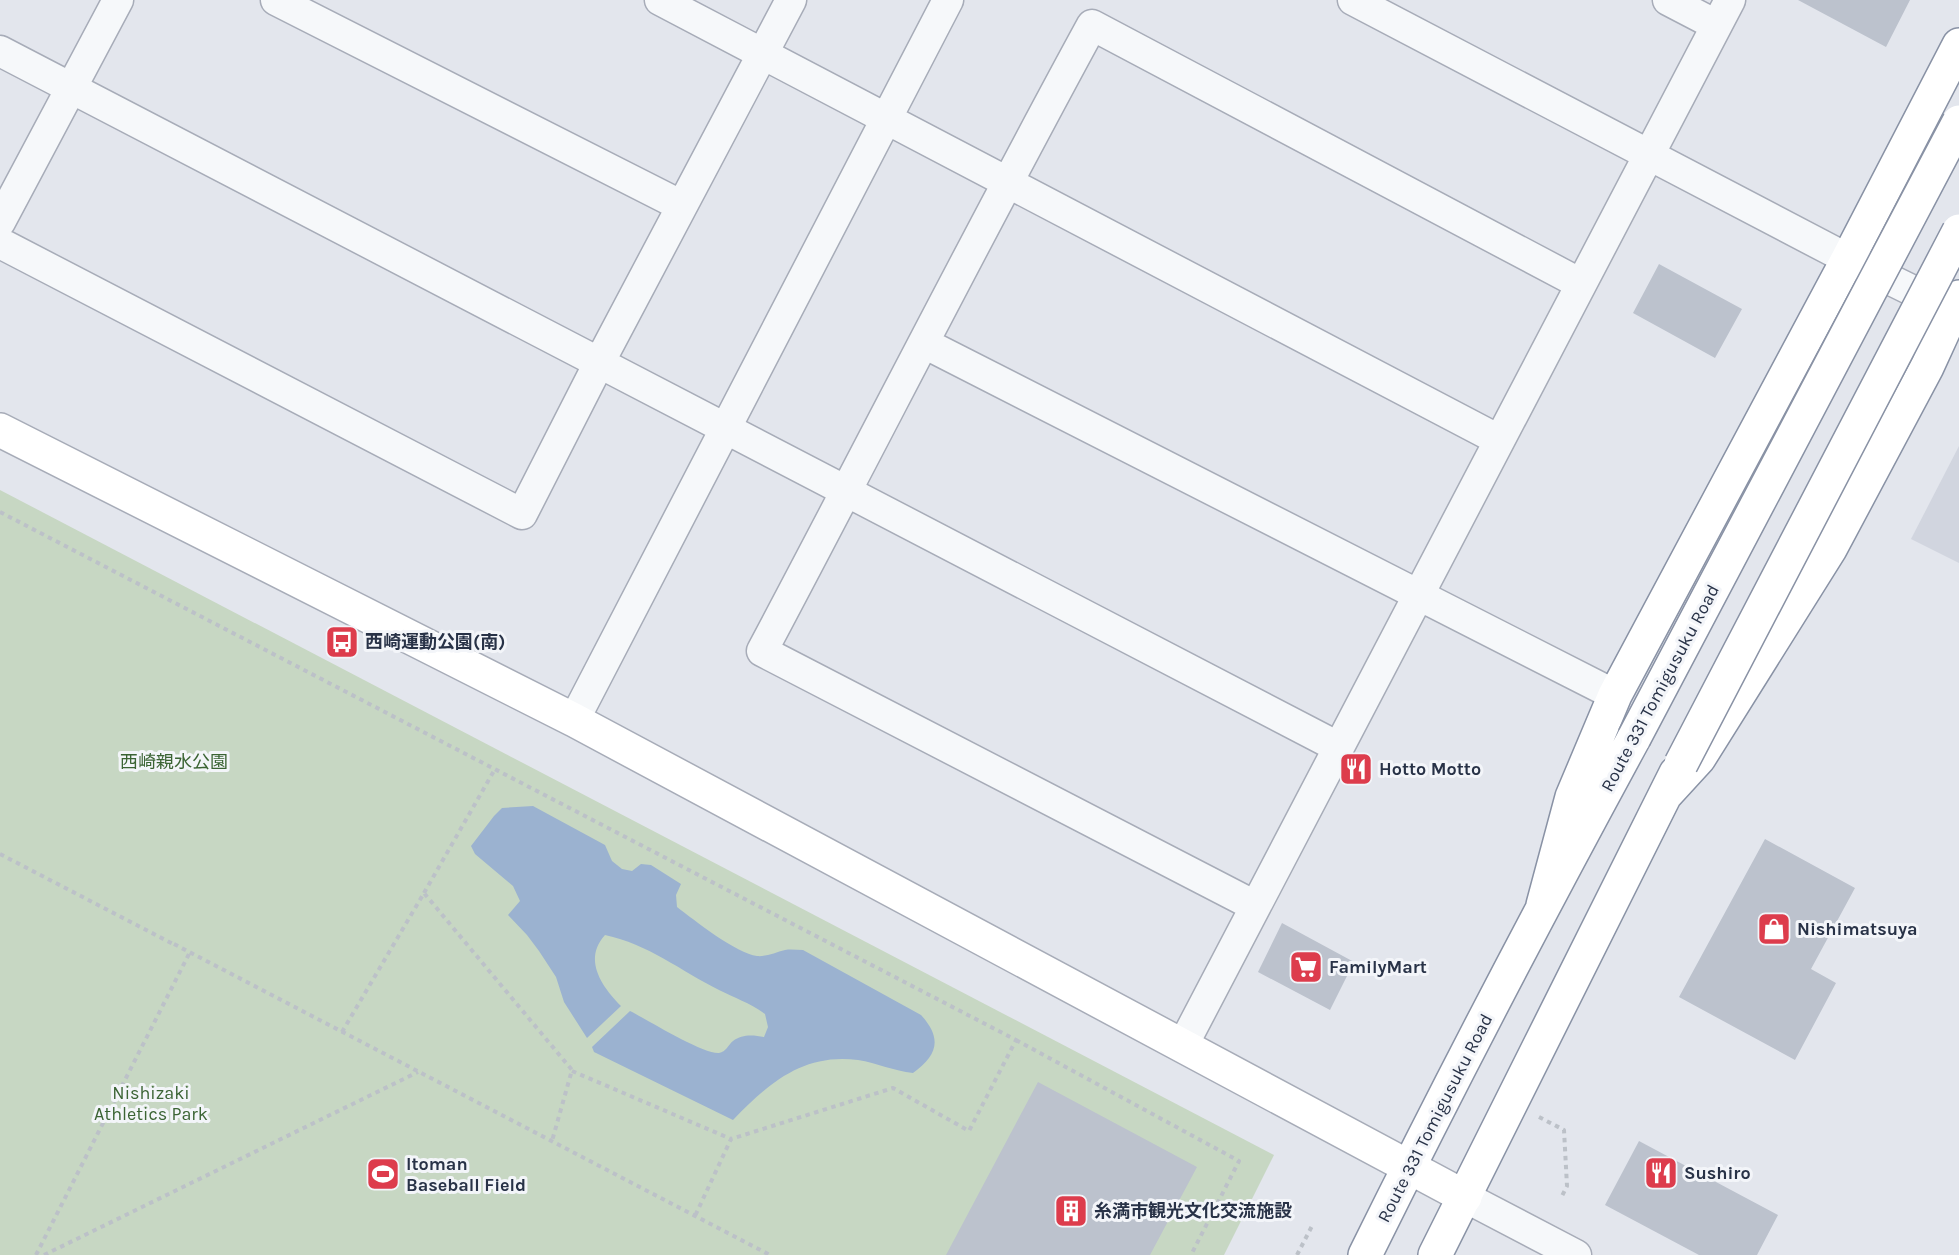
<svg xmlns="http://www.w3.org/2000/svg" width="1959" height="1255" viewBox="0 0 1959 1255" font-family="Karla,'Noto Sans JP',sans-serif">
	<rect width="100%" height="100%" fill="#e3e6ed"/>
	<path fill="#d1d5df" d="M1959 446V563L1911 539Z"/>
	<path fill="#c7d7c3" d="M0 490 1274 1155 1224 1255H0Z"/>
	<path fill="#9bb2d0" d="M533 806 605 845 612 861 622 869 632 871 641 864 651 865 681 884 676 895 677 907C694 920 737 954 757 956 767 957 776 952 785 950 791 949 797 950 803 950L921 1015C943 1039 937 1056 913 1073 894 1071 877 1063 858 1060 803 1053 769 1083 733 1120L594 1052 592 1047 630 1011C648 1020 702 1054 719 1053 726 1052 728 1045 733 1041 742 1034 753 1035 764 1037L768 1027 765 1014C750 1003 735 998 719 990 681 971 648 944 605 935 583 959 601 986 621 1006L587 1038 564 1002 556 977 539 951 527 935 508 915 520 901 513 886 475 854 471 846 494 816 502 808Z"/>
	<path fill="#bcc2cd" d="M1798 0H1910L1886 47Z
		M1659 264 1742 309 1715 358 1633 313Z
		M1765 839 1855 888 1811 969 1836 983 1795 1060 1679 997Z
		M1282 923 1354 962 1330 1010 1258 972Z
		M1038 1082 1197 1167 1150 1255H946Z
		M1639 1141 1778 1215 1757 1255H1699L1605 1205Z"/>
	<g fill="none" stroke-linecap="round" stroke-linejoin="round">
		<defs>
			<path id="street" d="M276 0 682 206
				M660 0 1499 440
				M1353 0 1848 259 1946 307
				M1668 0 1716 25
				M0 51 1338 747
				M0 222 118 0
				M0 243 522 514 599 363 791 0
				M924 343 1615 695
				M574 720 948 0
				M1255 906 762 651C873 442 979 232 1092 25L1581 284
				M1183 1045 1730 0
				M1465 1197 1576 1255"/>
			<path id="secondary" d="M0 430 574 720 1465 1197"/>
			<path id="highway" d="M1666 794 1699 758 1830 549 1927 367 1959 297
				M1543 905 1572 797 1615 695 1848 259 1959 45
				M1365 1255C1451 1081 1541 909 1634 738
				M1435 1255 1676 773"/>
		</defs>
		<use href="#street" stroke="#a7acb8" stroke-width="33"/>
		<use href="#secondary" stroke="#a7acb8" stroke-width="36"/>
		<use href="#highway" stroke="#8992a5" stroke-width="36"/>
		<path stroke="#bcc1c8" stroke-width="4" stroke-dasharray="4.5 4.5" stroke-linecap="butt" d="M0 512 1016 1040 969 1131 893 1088 731 1139 695 1216
			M0 854 175 945
			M424 893 495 769
			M174 944 770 1255
			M342 1032 424 893 572 1070 552 1141
			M1016 1040 1239 1161 1191 1255
			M572 1071 731 1139
			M1539 1117 1564 1130 1567 1186 1562 1196
			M36 1255 190 952
			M44 1255 418 1072
			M1297 1255 1313 1224"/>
		<use href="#street" stroke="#f6f8fa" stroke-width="30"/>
		<use href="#secondary" stroke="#fff" stroke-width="33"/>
		<use href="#highway" stroke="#fff" stroke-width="33"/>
		<defs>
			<path id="highway-bridge" d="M1634 738 1959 122
				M1681 764 1959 231"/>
		</defs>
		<use href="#highway-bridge" stroke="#8992a5" stroke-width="36" stroke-linecap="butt"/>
		<use href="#highway-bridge" stroke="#fff" stroke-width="33"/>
	</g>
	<defs>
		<symbol id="bus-square" viewBox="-11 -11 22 22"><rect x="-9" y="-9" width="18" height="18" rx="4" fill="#dd3c4c" stroke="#f3f5f9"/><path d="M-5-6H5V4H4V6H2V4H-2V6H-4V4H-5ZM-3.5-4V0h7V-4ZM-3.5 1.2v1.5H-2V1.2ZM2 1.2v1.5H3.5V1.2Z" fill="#fff"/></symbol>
		<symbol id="restaurant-square" viewBox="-11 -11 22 22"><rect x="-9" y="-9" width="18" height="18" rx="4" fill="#dd3c4c" stroke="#f3f5f9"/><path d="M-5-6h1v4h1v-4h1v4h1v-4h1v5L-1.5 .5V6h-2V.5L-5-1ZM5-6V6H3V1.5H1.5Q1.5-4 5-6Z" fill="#fff"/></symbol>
		<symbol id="shop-square" viewBox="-11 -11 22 22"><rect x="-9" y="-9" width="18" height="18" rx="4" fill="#dd3c4c" stroke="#f3f5f9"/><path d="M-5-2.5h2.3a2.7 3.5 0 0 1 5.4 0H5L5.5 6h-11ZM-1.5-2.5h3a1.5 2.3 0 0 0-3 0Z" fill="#fff"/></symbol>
		<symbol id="supermarket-square" viewBox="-11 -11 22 22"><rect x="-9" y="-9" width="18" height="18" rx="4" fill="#dd3c4c" stroke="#f3f5f9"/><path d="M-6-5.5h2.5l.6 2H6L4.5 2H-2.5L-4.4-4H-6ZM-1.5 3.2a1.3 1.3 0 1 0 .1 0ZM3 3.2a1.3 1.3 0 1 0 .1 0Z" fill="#fff"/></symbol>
		<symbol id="stadium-square" viewBox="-11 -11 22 22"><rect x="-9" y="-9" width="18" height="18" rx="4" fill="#dd3c4c" stroke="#f3f5f9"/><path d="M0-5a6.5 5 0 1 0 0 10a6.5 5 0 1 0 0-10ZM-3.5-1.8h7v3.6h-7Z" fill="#fff"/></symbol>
		<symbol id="building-square" viewBox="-11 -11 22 22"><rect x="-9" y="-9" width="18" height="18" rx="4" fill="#dd3c4c" stroke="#f3f5f9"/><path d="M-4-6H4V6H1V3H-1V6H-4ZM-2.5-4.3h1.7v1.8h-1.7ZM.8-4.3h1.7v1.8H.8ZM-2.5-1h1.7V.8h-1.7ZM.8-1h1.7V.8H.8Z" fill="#fff"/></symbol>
	</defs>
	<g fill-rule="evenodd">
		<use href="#bus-square" x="323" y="623" width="38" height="38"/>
		<use href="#restaurant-square" x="1337" y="750" width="38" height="38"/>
		<use href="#shop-square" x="1755" y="910" width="38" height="38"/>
		<use href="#supermarket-square" x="1287" y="948" width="38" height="38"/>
		<use href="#restaurant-square" x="1642" y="1154" width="38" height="38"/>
		<use href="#stadium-square" x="364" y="1155" width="38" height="38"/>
		<use href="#building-square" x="1052" y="1192" width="38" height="38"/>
	</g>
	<g text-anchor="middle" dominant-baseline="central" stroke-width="6" stroke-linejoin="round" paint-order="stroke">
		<g font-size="18" font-weight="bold" fill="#283247" stroke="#f3f5f9" text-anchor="start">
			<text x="365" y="642">西崎運動公園(南)</text>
			<text x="1379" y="769">Hotto Motto</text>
			<text x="1797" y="929">Nishimatsuya</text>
			<text x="1329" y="967">FamilyMart</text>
			<text x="406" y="1164">Itoman<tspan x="406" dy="21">Baseball Field</tspan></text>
			<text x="1684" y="1173">Sushiro</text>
			<text x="1094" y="1211">糸満市観光文化交流施設</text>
		</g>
		<g font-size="18" fill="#283247" stroke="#f3f5f9">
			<text transform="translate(1660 688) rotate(-62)">Route 331 Tomigusuku Road</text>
			<text transform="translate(1435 1118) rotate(-63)">Route 331 Tomigusuku Road</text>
		</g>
		<g font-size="18" fill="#3b6434" stroke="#f3f5f9">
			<text x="174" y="762">西崎親水公園</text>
			<text x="151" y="1093">Nishizaki<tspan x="151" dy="21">Athletics Park</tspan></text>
		</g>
	</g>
</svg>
